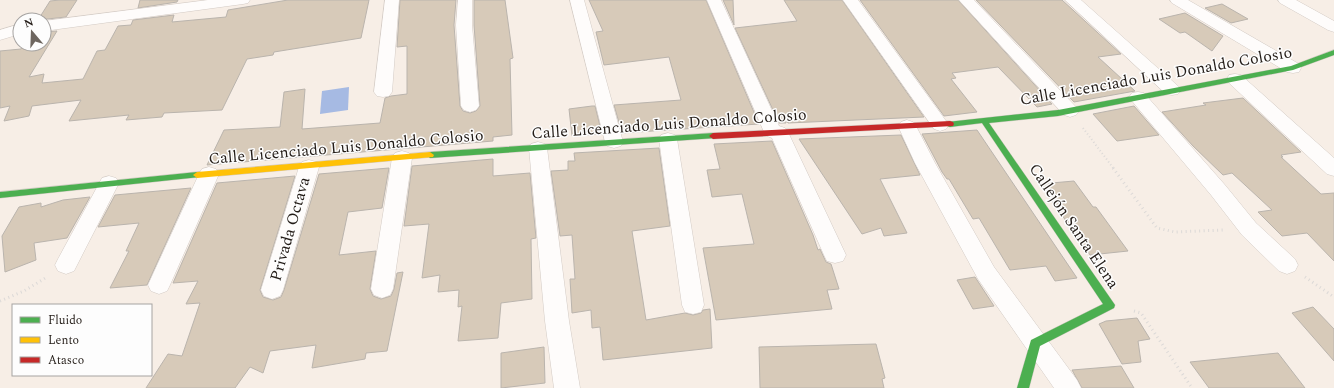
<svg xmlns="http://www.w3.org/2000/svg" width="1334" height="388" viewBox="0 0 1334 388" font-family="Spectral,serif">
	<rect width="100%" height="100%" fill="#f7eee6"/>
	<path fill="#a6bae3" d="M349 87 348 110 320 114 322 91Z"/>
	<path fill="#d7cab9" stroke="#bab4ad" d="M60 0H77L66 17 38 20 50 1Z
		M140 0H178L177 2 138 8Z
		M288 0H369L361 38 274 52 273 55 247 59 222 110 164 113 162 117 126 120 129 115 69 121 81 100 32 106 29 116 4 121 10 106 0 108V51L21 49 24 44H44V32L57 31 29 77 44 74 42 83 83 79 97 51 105 50 118 26 131 25 133 20 174 15 172 22 226 17 228 10Z
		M400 0H456L454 25 460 106 463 111 470 113 476 111 480 106 474 25V0H505L513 58 510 59 512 135 493 137V141L207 165 224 130 280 127 284 92 305 89 302 129 380 123 385 98 391 96 407 94V46L397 47Z
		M589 0H706L759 124 622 133 614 105 681 100 669 57 604 65 596 32 603 31Z
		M723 0H733L734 25Z
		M784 0H842L924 117 788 123 786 120V123H779L735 28 797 21Z
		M860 0H958L1052 104 1037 107 998 67 952 73 956 78 951 79 977 112 944 116Z
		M976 0H1062L1121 54 1098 57 1135 91 1074 102Z
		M1222 4 1248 19 1231 23 1205 8Z
		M1185 13 1223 36 1212 51 1185 32 1180 33 1159 19Z
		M1243 98 1301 152 1281 155 1283 157H1281L1321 194 1334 193V261L1307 233 1282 236 1258 212 1272 210 1232 173 1223 175 1193 146 1162 112 1206 105 1203 103Z
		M592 106H595L602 134 572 136 569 109Z
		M1134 106 1159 135 1117 141 1093 114Z
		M977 130 1077 278 1055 281 1046 266 1010 270 979 218 973 219 949 179H947L942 172 922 134Z
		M901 135 920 175 880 179 907 233 884 236 881 228 862 234 799 139Z
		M772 141 813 235 818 250 820 249 826 262 831 264 839 289 827 290 832 309 716 320 703 248 754 244 742 194 712 197 707 170 720 169 714 144Z
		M659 148 670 226 632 231 646 320 685 313 693 315 701 313 703 310 710 309 712 348 603 360 600 327 592 328 591 310 572 313 570 279H575L572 235 560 236 551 171 568 170V161H575L574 153Z
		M493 159V176L530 173 536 238 531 239 532 299 501 303 498 338 458 341 462 306 458 307 459 290 438 292 440 275 422 278 429 224 404 226 412 166Z
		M389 168 382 208 348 212 339 255 376 251 370 289 373 296 381 299 391 296 394 289 397 273 403 272 387 351 366 353 365 359 312 368 316 345 270 351 263 373 250 367 235 388H146L168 354 182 356 200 303 186 304 198 281 173 283 217 183 295 176 260 290 263 297 273 300 281 297 284 290 319 174Z
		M1074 181 1093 207H1096L1128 251 1090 255 1040 184Z
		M191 188 147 285 110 288 129 251H126L139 223 98 227 115 195Z
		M90 197 67 238 34 243 36 260 5 272 2 236 19 207 41 203V207L63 200Z
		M975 277 977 280 994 306 973 309 957 280Z
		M1313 307 1334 329V361L1292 313Z
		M1137 318 1150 339 1138 341 1141 362 1122 364 1099 324 1106 321Z
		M876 344 885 378 882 379 884 388H760L759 347Z
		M544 347 545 383 501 388V353Z
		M1278 353 1305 388H1209L1190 362Z
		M1121 366 1134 388H1082L1072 370Z"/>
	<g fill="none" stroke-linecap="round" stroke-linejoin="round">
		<defs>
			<path id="street" d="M208 0H250L248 3 243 4 44 31V21Z
				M385 0H399L392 92 389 96 383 97 377 96 374 92Z
				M458 0H472V25L479 106 476 110 470 112 464 110 461 106 456 25Z
				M570 0H584L623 142 621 146 614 148 607 146 605 142Z
				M707 0H721L779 126 785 128 788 132 846 255 843 261 835 263 827 261 824 255 772 138 767 136 764 132Z
				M843 0H858L946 121 949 125 946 129 940 131 934 129Z
				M959 0H974L1076 107 1079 111 1076 115 1070 117 1064 115Z
				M1065 0H1081L1178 86 1181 90 1178 94 1172 95 1166 94Z
				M1170 0H1188L1299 64 1301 68 1299 72 1293 73 1287 72 1172 3Z
				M1278 0H1296L1334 21V32L1328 30 1280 3Z
				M20 24V34L0 40V30Z
				M1235 74 1241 75 1334 158V176L1327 174 1229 83 1227 79 1229 75Z
				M1138 92 1144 93 1225 185 1256 223 1295 259 1298 265 1295 271 1287 274 1279 271 1242 235 1211 195 1132 101 1129 97 1132 93Z
				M907 120 913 122 916 126 935 163 994 267 1077 380 1081 388H1054L978 279 915 163 898 126 901 122Z
				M668 133 675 135 677 139 704 305 701 312 693 314 685 312 682 305 659 139 661 135Z
				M538 142 545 144 547 148 569 321 580 388H554L545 321 529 148 531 144Z
				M402 151 409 153 412 158 393 289 390 295 382 298 374 295 371 289 392 158 395 153Z
				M309 160 316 162 319 167 283 290 280 296 272 299 264 296 261 290 299 167 302 162Z
				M209 167 216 169 219 174 170 285 167 291 159 294 151 291 148 285 199 174 202 169Z
				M109 176 116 178 119 183 74 271 66 274 58 271 55 265 58 259 102 178Z"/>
			<path id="fast" d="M1334 50V55L1293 70 1058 116 989 123 1115 305 1114 308 1040 346 1029 388H1017L1031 340 1103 304 982 123 950 127 947 126 946 124 947 122 1058 110 1291 66Z
				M713 133 717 136 716 138 430 158 426 155 430 152Z
				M197 172 200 173 201 175 200 177 0 198V192Z"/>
			<path id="slow" d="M430 152 434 155 433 157 197 178 193 175 197 172Z"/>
			<path id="jam" d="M950 121 953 122 954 124 953 126 713 139 709 136 713 133Z"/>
		</defs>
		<use href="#street" stroke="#d3cbc5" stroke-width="1"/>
		<use href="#fast" stroke="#d3cbc5" stroke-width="1"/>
		<use href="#slow" stroke="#d3cbc5" stroke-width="1"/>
		<use href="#jam" stroke="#d3cbc5" stroke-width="1"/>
		<path stroke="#dcd9d7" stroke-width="2" stroke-dasharray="1 2.5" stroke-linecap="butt" d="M1083 128 1114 169"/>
		<path stroke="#dcd9d7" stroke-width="3" stroke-dasharray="1 3.5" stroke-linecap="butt" d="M1113 168 1157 228 1175 232 1223 230
			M1305 277 1334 297
			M0 301 24 291 47 277
			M1134 311 1141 313 1192 388"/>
		<use href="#street" fill="#fefcfb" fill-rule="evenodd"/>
		<use href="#fast" fill="#4caf50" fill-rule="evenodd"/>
		<use href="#slow" fill="#ffc107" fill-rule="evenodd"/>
		<use href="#jam" fill="#c62828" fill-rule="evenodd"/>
	</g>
	<g text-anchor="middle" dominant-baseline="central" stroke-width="3" stroke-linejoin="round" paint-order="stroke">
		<g font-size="16" fill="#231c17" stroke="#fdfdfd">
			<text transform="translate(1156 76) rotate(-10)">Calle Licenciado Luis Donaldo Colosio</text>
			<text transform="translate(669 124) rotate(-4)">Calle Licenciado Luis Donaldo Colosio</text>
			<text transform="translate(346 147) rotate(-5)">Calle Licenciado Luis Donaldo Colosio</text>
			<text transform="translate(1074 226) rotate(56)">Callejón Santa Elena</text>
			<text transform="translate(290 229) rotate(-74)">Privada Octava</text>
		</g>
	</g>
	<rect x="12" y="304" width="140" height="72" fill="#fdfdfd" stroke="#a6a3a1"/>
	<rect x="20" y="317" width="20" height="6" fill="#4caf50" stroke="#a6a3a1"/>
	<text x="48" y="324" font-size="12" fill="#231c17">Fluido</text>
	<rect x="20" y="337" width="20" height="6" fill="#ffc107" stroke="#a6a3a1"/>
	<text x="48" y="344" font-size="12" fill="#231c17">Lento</text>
	<rect x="20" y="357" width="20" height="6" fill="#c62828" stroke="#a6a3a1"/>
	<text x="48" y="364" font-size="12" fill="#231c17">Atasco</text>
	<g transform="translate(32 32) rotate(341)"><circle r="19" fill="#fdfdfd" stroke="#a6a3a1"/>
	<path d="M0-3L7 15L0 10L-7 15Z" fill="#6d665f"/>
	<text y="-6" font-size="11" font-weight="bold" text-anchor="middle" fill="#231c17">N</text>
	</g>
</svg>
